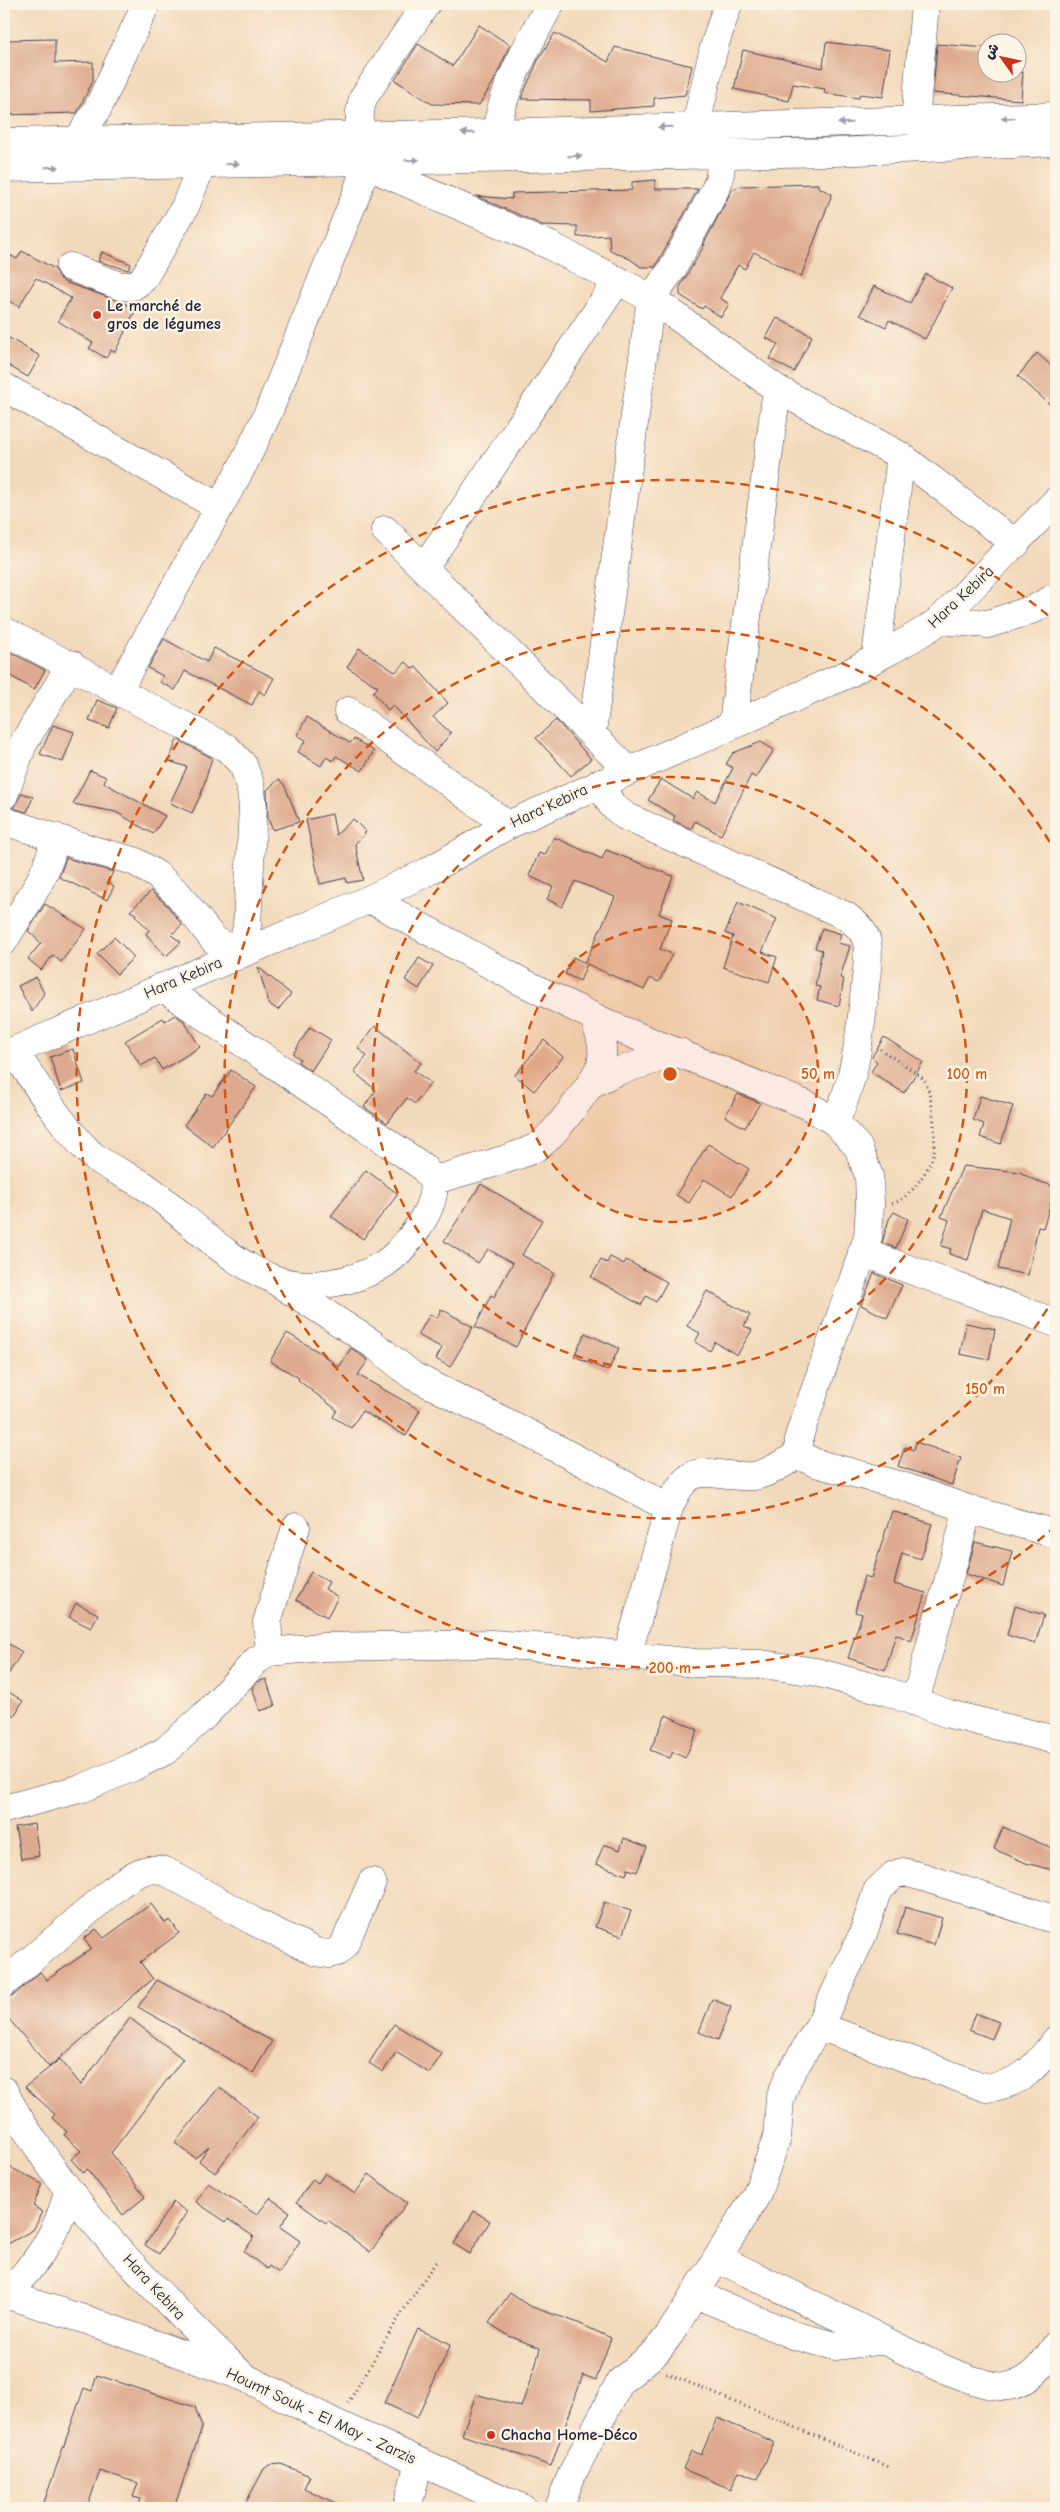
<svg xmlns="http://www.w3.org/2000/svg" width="1060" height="2512" viewBox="0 0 1060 2512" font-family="'Comic Neue','Playpen Sans Arabic',sans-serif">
	<rect width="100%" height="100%" fill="#fcf5e5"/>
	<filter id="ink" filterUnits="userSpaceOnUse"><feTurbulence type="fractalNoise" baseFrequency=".02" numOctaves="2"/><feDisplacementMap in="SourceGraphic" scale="10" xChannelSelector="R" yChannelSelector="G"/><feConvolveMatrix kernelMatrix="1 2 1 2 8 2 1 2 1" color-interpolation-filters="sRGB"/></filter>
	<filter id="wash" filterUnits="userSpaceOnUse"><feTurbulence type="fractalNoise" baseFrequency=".0096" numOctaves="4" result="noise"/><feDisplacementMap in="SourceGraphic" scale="20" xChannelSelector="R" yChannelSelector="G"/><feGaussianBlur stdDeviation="1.12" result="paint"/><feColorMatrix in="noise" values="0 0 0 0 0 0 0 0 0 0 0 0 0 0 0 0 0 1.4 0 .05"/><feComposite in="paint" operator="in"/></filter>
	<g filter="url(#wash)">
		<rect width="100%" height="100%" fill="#f3d9bb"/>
		<g id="blocks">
			<path fill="#deaa8f" d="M479 25 510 45 494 81 479 105 432 104 395 80 418 44 453 66Z
				M555 33 608 62 615 47 692 66 685 95 654 98V106L591 111V100L521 99 539 58Z
				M55 39V63L93 62V81L77 113 5 115 4 40Z
				M826 42 890 50 883 97 860 94 859 98 824 93 825 89 793 84 789 101 734 89 743 50 823 68Z
				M937 44 988 48V72H1023L1021 100 933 93Z
				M655 180V189H698L655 267H641L630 259 610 250 609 235 577 237V226L542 225 476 196 512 199V193L632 190V182Z
				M818 184V187L832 194 801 277 754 252 745 269 738 265 720 298 729 304 721 317 704 306 702 309 680 295V287L705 244 703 245 732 190 741 186Z
				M22 251 55 269 58 276 64 282 122 302 136 309 115 352 111 350 106 358 89 348 93 343 58 321 71 298 36 278 19 307 4 298V252L17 259Z
				M102 252 131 264 128 270 98 261Z
				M926 274 952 288 925 339 889 320 886 327 860 315 874 286 910 303Z
				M777 318 812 336 794 372 770 359 778 344 766 338Z
				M4 335 40 356 28 377 4 363Z
				M1037 353 1056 370V410L1018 376Z
				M164 639 207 662 214 648 274 678 265 695 259 691 252 705 185 671 175 690 160 682 163 676 148 668Z
				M359 648 395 672 406 662 413 669 416 667 448 703 433 717 451 733 435 752 393 705 388 710 373 692 378 687 347 667Z
				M4 649 45 670 34 690 4 672Z
				M97 700 117 708 109 728 89 721Z
				M307 717 350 743 354 739 374 751 362 771 336 756 333 761 326 757 321 766 298 752 306 740 297 735Z
				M556 720 591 759 571 776 536 738Z
				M53 725 74 732 63 762 40 754Z
				M177 739 212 758 201 794 192 813 170 803 187 767 169 761Z
				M761 742 774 750 756 778 751 775 721 835 695 821 691 829 673 820 675 816 648 800 661 779 693 799 697 792 715 802 733 768 726 764 733 753Z
				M90 770 106 777 104 783 165 816 153 834 116 812 73 804Z
				M279 779 285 786 299 822 273 830 268 819 267 790Z
				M22 793 33 797 27 812 13 808Z
				M332 814 336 835 353 819 366 832 355 844 363 880 347 883 346 878 320 884 306 820Z
				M554 837 602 859 606 850 673 876 659 914 672 919 660 949 672 954 659 982 650 978 644 990 587 964 580 981 565 974 573 957 585 963 615 897 575 881 562 907 547 899 553 887 529 876 539 853 545 855Z
				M66 858 113 872 108 882 114 886 107 900 59 877Z
				M151 891 167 905 182 925 171 935 181 942 166 956 146 934 149 930 135 915 136 914 130 911Z
				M738 902 777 919 762 952 777 957 769 982 723 967 733 936 725 933Z
				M45 904 86 929 61 962 53 955 41 970 28 959 41 943 28 931Z
				M822 928 841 934 838 943 850 946 840 978 844 979 839 1006 817 1000 820 987 815 986 822 950 815 948Z
				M114 937 134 957 117 974 97 954Z
				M419 958 433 966 419 989 405 980Z
				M258 967 291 994 278 1010 269 1004Z
				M36 977 44 993 32 1012 18 986Z
				M175 1015 184 1021 200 1047 162 1070 155 1058 141 1066 125 1041 163 1018 165 1021Z
				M375 1026 421 1063 414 1071 431 1083 415 1104 407 1098 387 1123 364 1107 376 1090 354 1072 367 1056 358 1048Z
				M310 1027 331 1040 311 1071 298 1062 300 1059 293 1054Z
				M884 1037 923 1062 904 1093 871 1072 877 1062 872 1057Z
				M544 1040 563 1057 534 1091 515 1075Z
				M73 1049 84 1083 61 1091 50 1057Z
				M231 1070 256 1087 213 1147 184 1125 207 1093 212 1096Z
				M738 1094 760 1103 745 1128 725 1116Z
				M980 1096 1013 1106 1001 1144 980 1137 984 1124 973 1120Z
				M708 1144 749 1169 732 1196 704 1179 689 1203 676 1195Z
				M963 1166 1020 1172 1032 1179 1056 1187 1043 1228 1038 1227 1028 1275 998 1269 1010 1218 982 1209 968 1260 949 1254 951 1249 941 1246 949 1220 941 1217Z
				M366 1170 398 1194 363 1239 331 1216Z
				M481 1184 542 1220 522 1255 554 1273 516 1347 475 1327 491 1295 494 1297 513 1263 488 1249 478 1263 444 1241Z
				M894 1212 908 1219 896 1248 882 1243 889 1219Z
				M610 1257 624 1264 626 1260 667 1282 656 1302 646 1296 641 1305 591 1277 601 1260 607 1263Z
				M874 1273 902 1285 887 1318 861 1305Z
				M707 1291 750 1315 744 1326 752 1330 737 1355 715 1342 710 1351 695 1342 700 1333 687 1326Z
				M441 1309 473 1327 450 1367 436 1359 442 1348 418 1335 430 1314 437 1318Z
				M966 1323 995 1329 989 1360 960 1354Z
				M287 1333 319 1352 339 1367 351 1348 368 1360 358 1375 420 1410 406 1436 362 1411 351 1428 333 1417 337 1410 298 1380 299 1378 270 1361Z
				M585 1333 619 1348 608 1371 574 1356Z
				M916 1442 961 1458 952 1485 898 1466 905 1447 914 1450Z
				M892 1511 932 1524 921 1559 902 1553 894 1584 926 1593 911 1641 896 1634 885 1670 848 1658 862 1614 855 1612 864 1576 871 1578Z
				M975 1542 1012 1551 1003 1586 966 1574Z
				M311 1572 329 1582 325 1589 338 1597 327 1617 296 1600Z
				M76 1603 98 1614 91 1628 69 1617Z
				M1015 1606 1044 1615 1035 1644 1007 1635Z
				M4 1641 22 1652 4 1681Z
				M266 1679 275 1706 260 1711 252 1688 257 1682Z
				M4 1689 23 1701 14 1716 4 1709Z
				M666 1715 698 1730 685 1758 673 1752 670 1758 650 1750Z
				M34 1824 39 1856 21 1859 15 1827Z
				M1003 1827 1056 1850V1871L1026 1863 994 1849Z
				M624 1838 647 1847 637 1872 628 1869 626 1875 596 1864 604 1844 620 1850Z
				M604 1902 631 1911 622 1936 595 1927Z
				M151 1904 165 1923 170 1920 179 1933 140 1962 153 1979 49 2067 4 2013V1998L14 1995 40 1972 47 1980 91 1949 84 1939 96 1929 104 1938Z
				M905 1907 942 1918 934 1945 897 1934Z
				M157 1980 272 2041 253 2073 138 2007Z
				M712 1999 731 2007 718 2040 699 2032Z
				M975 2013 999 2022 992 2039 969 2030Z
				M130 2018 183 2059 111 2153 145 2197 123 2215 87 2169 83 2173 71 2159 81 2151 64 2135 67 2132 52 2118 55 2114 25 2087 60 2059 81 2085Z
				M394 2024 442 2054 429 2073 396 2052 383 2072 369 2063Z
				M219 2087 258 2117 215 2173 199 2161 209 2147 195 2158 175 2143Z
				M10 2167 42 2184 33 2206 43 2212 33 2230 4 2246V2179Z
				M325 2173 355 2194 369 2174 407 2203 370 2252 328 2220 326 2223 297 2202 313 2179 318 2183Z
				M208 2183 257 2215 270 2198 290 2212 280 2227 300 2241 279 2273 269 2266 267 2269 244 2252 254 2237 228 2219 226 2222 196 2202Z
				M173 2202 187 2212 159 2254 145 2245Z
				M474 2211 490 2221 470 2254 454 2244Z
				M510 2293 529 2306 576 2322 611 2338 596 2380 583 2375 551 2466 462 2435 476 2394 521 2407 536 2364 540 2348 509 2336 489 2323Z
				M418 2329 451 2344 417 2418 384 2403Z
				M97 2375 195 2407 202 2427 174 2508H138L141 2499 133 2497 138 2483 100 2471 87 2508H42L84 2388 92 2391Z
				M717 2418 774 2442 758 2479 739 2471 731 2489 683 2469 691 2451 701 2455Z
				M281 2464 310 2476 304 2488 346 2508H243L264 2469 269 2465Z"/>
		</g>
	</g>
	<g filter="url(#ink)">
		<use href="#blocks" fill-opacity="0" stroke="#413d4e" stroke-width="1"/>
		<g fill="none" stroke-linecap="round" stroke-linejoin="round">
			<defs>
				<path id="minor" d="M915 122 925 4
					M696 125 714 47 728 4
					M496 133C503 86 528 46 550 4
					M359 134 360 111 363 98 426 4
					M78 140 98 108 146 4
					M359 162 551 246 651 298 777 389 901 456 1016 544
					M70 267 120 286H133L143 279 185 207 202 164
					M4 387 219 507
					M385 530 628 770
					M424 568 618 280
					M940 620 988 624 1034 609 1056 597
					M4 631 227 748 243 765 250 784 253 806 247 926 241 954 214 940 178 894 157 875 134 861 96 851 4 821
					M876 657 901 456
					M118 690 244 463 268 413 358 190 362 175 359 162
					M348 711 508 825
					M733 723 777 389
					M592 732 651 298 671 271 713 194 719 180 723 153
					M599 783 612 805 625 816 846 916C855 923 864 930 867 942 870 957 866 973 865 988 860 1034 856 1079 835 1122
					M4 795 23 744 71 664
					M370 899 522 982 617 1028 807 1105 835 1122 858 1147 869 1176 870 1204 868 1237 799 1436V1454
					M4 941C23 907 49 876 55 837
					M14 1051C38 1087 60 1124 91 1154 108 1169 131 1176 149 1189 189 1219 224 1259 271 1278 305 1292 354 1283 384 1264 404 1251 438 1207 433 1183 432 1177 426 1172 423 1167L162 987
					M4 1055 370 899 427 872 508 825 848 674C878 655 911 642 940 620L1056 501
					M591 1084 615 1072 680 1052
					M433 1181C467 1169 503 1163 535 1148 551 1141 596 1080 601 1064 605 1047 599 1031 593 1016
					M862 1252 1056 1323
					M277 1282 373 1344 413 1376 518 1428 669 1508
					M799 1454 815 1463 899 1485 968 1509 1056 1534
					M270 1652 267 1622 296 1527
					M627 1656 669 1508C692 1454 708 1479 753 1476 769 1474 785 1462 799 1454
					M915 1702 968 1509
					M4 1809 83 1788 133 1767 165 1751 204 1716 257 1660 270 1652 322 1647 492 1644 564 1649 695 1663 762 1664 816 1672 886 1691 949 1714 1056 1740
					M4 1983 120 1884C135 1874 146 1866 165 1871L253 1921 316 1952 328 1954 337 1952 344 1945 372 1882
					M819 2026 863 1934 877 1891 894 1875 903 1872 923 1877 1056 1920
					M4 2091C14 2113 28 2132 41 2152 98 2236 172 2307 244 2377
					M717 2258C763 2280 808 2302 854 2325 886 2341 976 2391 1009 2386 1031 2382 1045 2362 1056 2345
					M5 2294C37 2265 58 2233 68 2192
					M695 2294 793 2335 835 2346 884 2340
					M407 2508 419 2462
					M559 2508 572 2474 620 2382 656 2352 670 2334 756 2196 777 2138 780 2099 788 2078 819 2026 986 2088C1023 2084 1034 2068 1056 2040"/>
				<path id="major" d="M4 142 496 133 1056 116
					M4 168 835 152 1056 142
					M4 2294 90 2321 244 2377 337 2424 522 2508"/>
			</defs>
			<use href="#minor" stroke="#413d4e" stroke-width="29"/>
			<use href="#major" stroke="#413d4e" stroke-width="29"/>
			<path stroke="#413d4e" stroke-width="3" stroke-dasharray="1 4" stroke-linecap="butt" d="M880 1049C889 1056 919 1073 924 1080 933 1093 936 1136 934 1152 932 1166 907 1203 892 1203
				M666 2373 889 2467
				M348 2403 401 2314 437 2260"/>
			<use href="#minor" stroke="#fff" stroke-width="28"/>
			<use href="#major" stroke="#fff" stroke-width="28"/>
		</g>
		<defs><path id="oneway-solid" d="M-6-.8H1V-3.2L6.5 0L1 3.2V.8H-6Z" transform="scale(1.25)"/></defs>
		<g fill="#9c9ca7">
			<use href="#oneway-solid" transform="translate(1008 118) rotate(178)"/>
			<use href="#oneway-solid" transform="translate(845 123) rotate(178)"/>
			<use href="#oneway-solid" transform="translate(665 127) rotate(178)"/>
			<use href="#oneway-solid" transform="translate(468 133) rotate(179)"/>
			<use href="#oneway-solid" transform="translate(575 156) rotate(-2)"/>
			<use href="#oneway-solid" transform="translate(412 160) rotate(-2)"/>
			<use href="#oneway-solid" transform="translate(232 164) rotate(-1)"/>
			<use href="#oneway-solid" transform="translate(52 167) rotate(-1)"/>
		</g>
	</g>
	<circle cx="670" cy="1074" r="148" fill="#d45411" fill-opacity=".12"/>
	<g fill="none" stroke="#d45411" stroke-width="2.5" stroke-dasharray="9 6">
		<circle cx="670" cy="1074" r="148"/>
		<circle cx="670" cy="1074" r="297"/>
		<path d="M1055 1296A445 445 0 1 1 1055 851"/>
		<path d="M1056 1526A594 594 0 1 1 1056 622"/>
	</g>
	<g fill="#c8321e" stroke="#fcf5e5" stroke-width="2">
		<circle cx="97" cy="315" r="5"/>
		<circle cx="491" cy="2435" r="5"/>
	</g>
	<g text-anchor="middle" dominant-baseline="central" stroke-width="5" stroke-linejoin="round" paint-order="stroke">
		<g font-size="16" font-weight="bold" fill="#22223b" stroke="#fcf5e5" text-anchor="start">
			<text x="107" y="306">Le marché de<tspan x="107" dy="18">gros de légumes</tspan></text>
			<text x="501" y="2435">Chacha Home-Déco</text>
		</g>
		<g font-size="16" fill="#22223b" stroke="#fcf5e5">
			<text transform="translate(961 597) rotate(-43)">Hara Kebira</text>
			<text transform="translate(549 806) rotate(-25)">Hara Kebira</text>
			<text transform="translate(183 978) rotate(-23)">Hara Kebira</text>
			<text transform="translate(154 2287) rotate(47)">Hara Kebira</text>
			<text transform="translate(321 2416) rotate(25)">Houmt Souk - El May - Zarzis</text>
		</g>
	</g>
	<circle cx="670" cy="1074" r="8" fill="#d45411" stroke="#fcf5e5" stroke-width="2.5"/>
	<g font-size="15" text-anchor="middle" font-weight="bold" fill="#d45411" stroke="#fcf5e5" stroke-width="5" stroke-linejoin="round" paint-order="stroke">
		<text x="818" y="1079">50 m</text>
		<text x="967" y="1079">100 m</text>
		<text x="985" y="1394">150 m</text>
		<text x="670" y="1673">200 m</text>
	</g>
	<rect width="1060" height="2512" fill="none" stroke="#fcf5e5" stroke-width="20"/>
	<g transform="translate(1002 58) rotate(303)"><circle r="24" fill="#fcf5e5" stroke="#a5a1a1"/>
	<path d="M0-4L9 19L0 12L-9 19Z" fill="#c8321e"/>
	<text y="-8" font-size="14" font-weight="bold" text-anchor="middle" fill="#22223b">ش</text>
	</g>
</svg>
